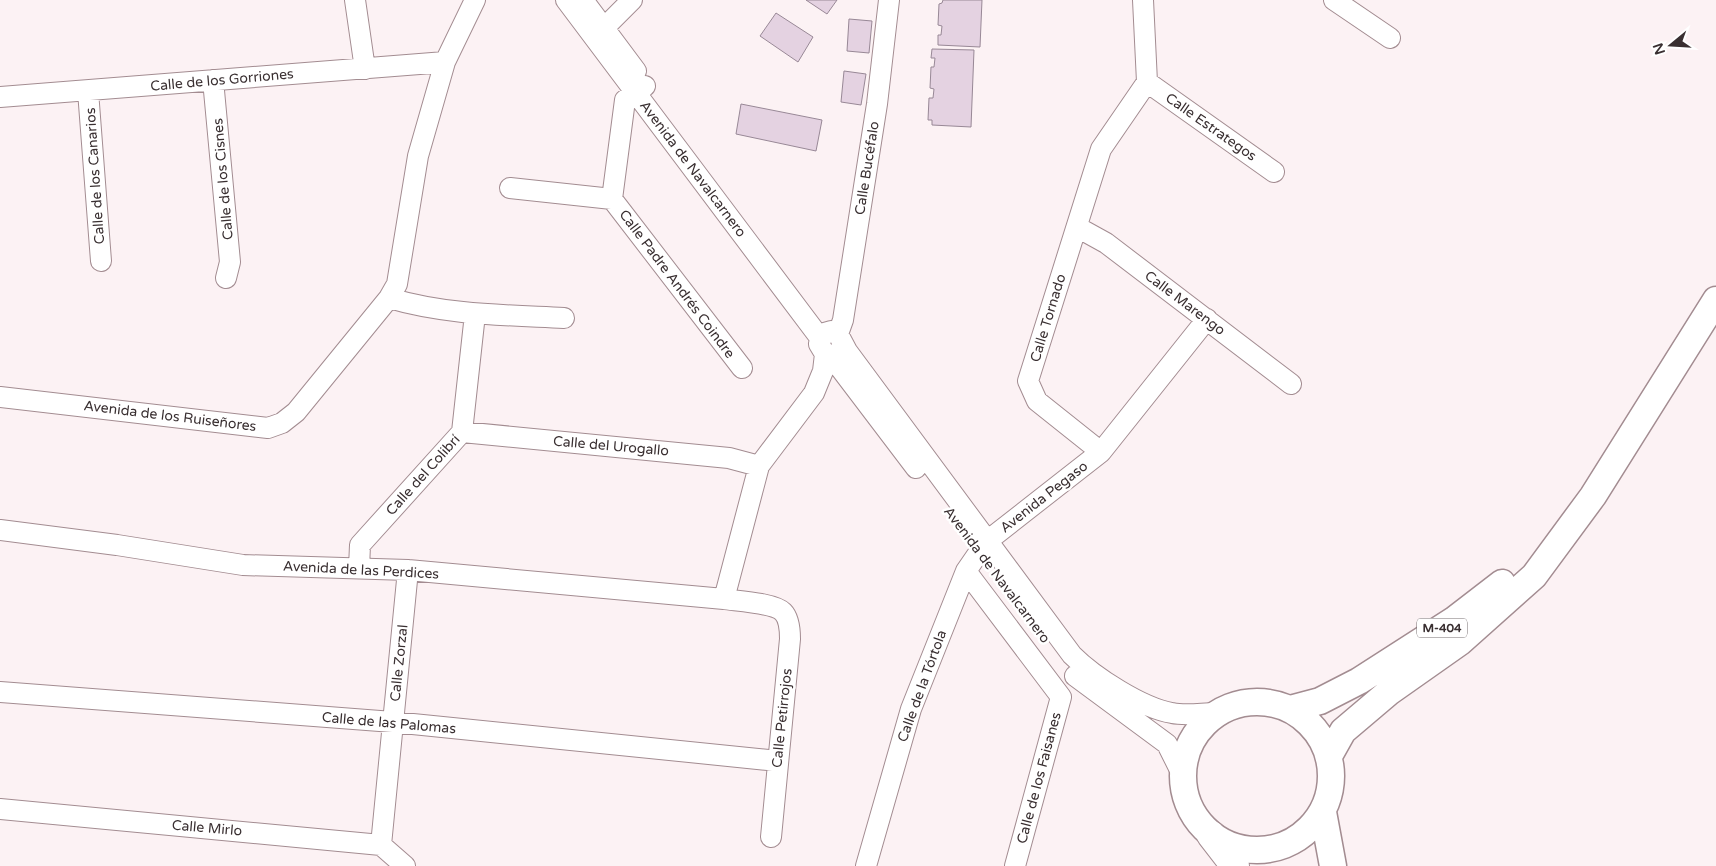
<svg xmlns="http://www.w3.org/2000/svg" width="1716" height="866" viewBox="0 0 1716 866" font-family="'Varela Round',sans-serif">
	<rect width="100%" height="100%" fill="#fcf2f4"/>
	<path fill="#e4d2e1" stroke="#988896" d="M806 0H837L827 14Z
		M943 0H982L980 47 938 45V35H941L942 26 938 25 939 4 942 3Z
		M776 13 813 37 798 62 760 36Z
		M849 19 872 21 869 53 847 51Z
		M932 49 974 50 971 127 932 125V120H928L929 98H933L934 89 930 88 931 67H934L935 58H931Z
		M844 71 866 74 861 105 841 102Z
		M741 104 822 120 816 151 736 134Z"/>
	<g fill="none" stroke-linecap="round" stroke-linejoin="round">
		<defs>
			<path id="minor" d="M355 0 365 69
				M566 0 820 338
				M583 0 636 71
				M1143 0 1147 82 1101 149 1028 381 1037 401 1101 452 1207 319
				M1334 0 1390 38
				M604 28 632 0
				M213 80 230 262 226 278
				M1147 82 1274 172
				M645 86 625 100 612 199 742 368
				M88 91 101 261
				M0 97 445 62
				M510 188 612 199
				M1077 227 1106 243 1291 384
				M389 298C446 315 505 315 564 318
				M838 334 843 320 877 104 889 0
				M843 345 839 352 831 356 825 354 819 344 824 333 831 331 838 334 847 351 1072 655C1094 677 1142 708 1172 713 1186 716 1202 713 1215 713
				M831 356 916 468
				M0 397 268 428 282 423 296 412 389 298 397 284 418 156 445 62 475 0
				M462 432 729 458 759 466
				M0 530 117 545 243 565 408 570 724 599C737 601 774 603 783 612 789 618 790 631 790 639L771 837
				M359 568 360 545 462 432 475 314
				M966 571 1061 697 1015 866
				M724 599 759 466 814 393 823 371 825 354
				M1075 676 1167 744 1182 774
				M0 692 393 722 778 761
				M0 809 381 845 405 866
				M381 845 408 570
				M866 866 911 709 966 571 986 542 1101 452"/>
			<path id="major" d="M1183 776a74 74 0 1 1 148 0a74 74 0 1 1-148 0Z
				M1290 709 1320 701 1359 681 1454 620 1502 583
				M1329 756 1343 731 1389 692 1460 642 1534 576 1593 496 1716 300
				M1323 812 1333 866"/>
			<path id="highway" d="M1211 835 1235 866"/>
		</defs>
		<use href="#minor" stroke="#a38c91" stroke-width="22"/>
		<use href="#major" stroke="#a38c91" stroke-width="29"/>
		<use href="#highway" stroke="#a38c91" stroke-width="30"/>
		<use href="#minor" stroke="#fff" stroke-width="20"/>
		<use href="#major" stroke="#fff" stroke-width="26"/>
		<use href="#highway" stroke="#fff" stroke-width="28"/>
	</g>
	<g text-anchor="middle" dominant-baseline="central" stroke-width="5" stroke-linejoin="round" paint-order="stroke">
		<rect fill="#fff" stroke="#746d6f" stroke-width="1" x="1417" y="618.5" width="50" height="19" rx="4"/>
		<g font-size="12" font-weight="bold" fill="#392f31">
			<text x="1442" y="628">M-404</text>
		</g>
		<g font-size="14" fill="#392f31" stroke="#fff">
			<text transform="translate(222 80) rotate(-5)">Calle de los Gorriones</text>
			<text transform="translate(1211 127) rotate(35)">Calle Estrategos</text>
			<text transform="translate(867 168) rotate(-81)">Calle Bucéfalo</text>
			<text transform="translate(693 169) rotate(53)">Avenida de Navalcarnero</text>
			<text transform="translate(95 176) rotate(-94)">Calle de los Canarios</text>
			<text transform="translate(223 179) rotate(-95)">Calle de los Cisnes</text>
			<text transform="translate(677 284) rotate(53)">Calle Padre Andrés Coindre</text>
			<text transform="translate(1185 303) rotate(37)">Calle Marengo</text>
			<text transform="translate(1048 318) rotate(-73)">Calle Tornado</text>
			<text transform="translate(170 416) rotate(7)">Avenida de los Ruiseñores</text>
			<text transform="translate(611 446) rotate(5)">Calle del Urogallo</text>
			<text transform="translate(423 475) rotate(-48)">Calle del Colibrí</text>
			<text transform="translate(1044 497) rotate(-38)">Avenida Pegaso</text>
			<text transform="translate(361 570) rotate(3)">Avenida de las Perdices</text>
			<text transform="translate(997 575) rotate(53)">Avenida de Navalcarnero</text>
			<text transform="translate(399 663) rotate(-84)">Calle Zorzal</text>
			<text transform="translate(922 686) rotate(-70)">Calle de la Tórtola</text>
			<text transform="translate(782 718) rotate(-84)">Calle Petirrojos</text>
			<text transform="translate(389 723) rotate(5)">Calle de las Palomas</text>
			<text transform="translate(1039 778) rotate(-75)">Calle de los Faisanes</text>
			<text transform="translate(207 828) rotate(5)">Calle Mirlo</text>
		</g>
	</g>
	<g transform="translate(1671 45) rotate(252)" stroke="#ffffff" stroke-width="4" paint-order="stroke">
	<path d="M0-4L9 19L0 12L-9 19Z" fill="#392f31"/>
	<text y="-8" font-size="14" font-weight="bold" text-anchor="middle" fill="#392f31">N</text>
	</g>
</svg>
